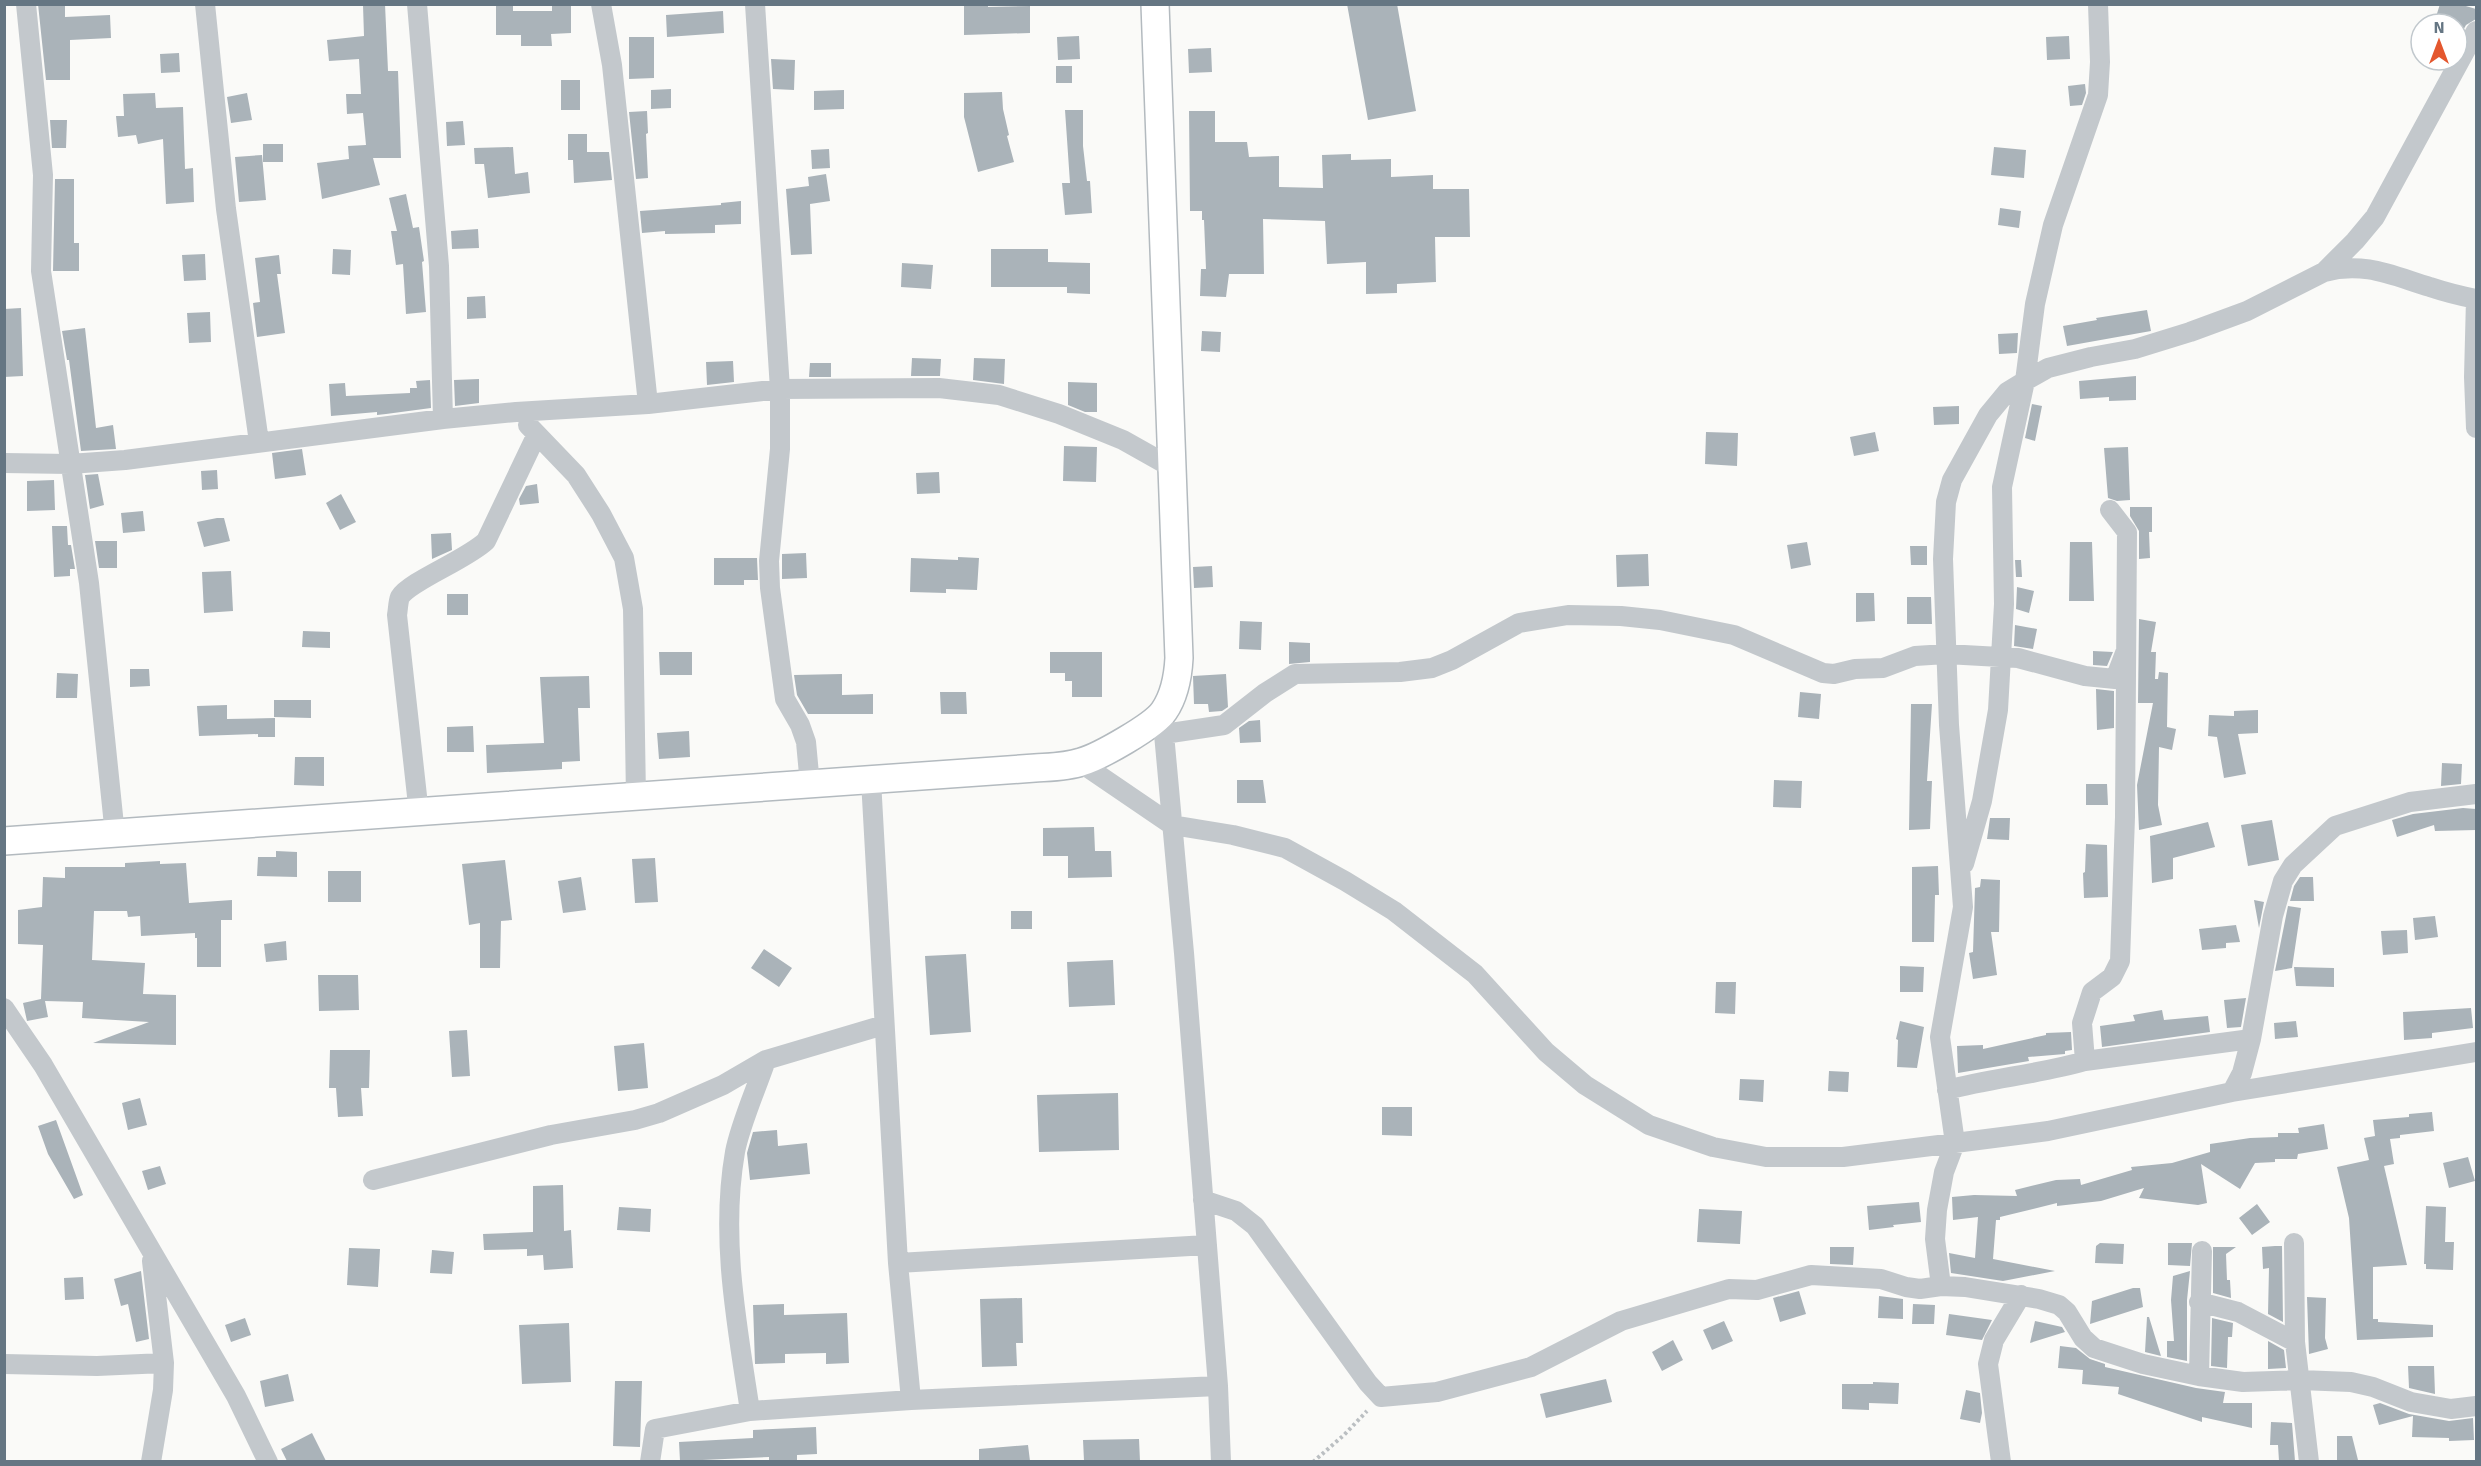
<svg xmlns="http://www.w3.org/2000/svg" width="2481" height="1466" viewBox="0 0 2481 1466" font-family="Signika,sans-serif">
	<rect width="100%" height="100%" fill="#fafaf8"/>
	<path fill="#aab3b9" d="M38 4H65V17L110 15 111 38 70 40V80H46Z
		M385 4 388 71H398L401 158H373L380 185 322 199 317 163 349 159 348 146 366 145 363 113 347 114 346 94H361L359 59 329 61 327 40 364 36 363 5Z
		M496 4H513V11H552V4H571V33L551 34 552 46H521V35H496Z
		M964 4H988V7L1030 6V33L964 35Z
		M1347 4H1397L1416 111 1368 120Z
		M2440 4H2459L2476 9V19L2466 25 2457 41V24L2435 20Z
		M723 11 724 33 667 37 666 15Z
		M1079 36 1080 59 1058 60 1057 37Z
		M2069 36 2070 59 2047 60 2046 37Z
		M629 37H654V78L629 79Z
		M1211 48 1212 72 1189 73 1188 49Z
		M179 53 180 72 161 73 160 54Z
		M771 59 795 60 794 90 773 89Z
		M1056 66H1072V83H1056Z
		M561 80H580V110H561Z
		M2085 84 2086 93 2082 105 2070 106 2068 86Z
		M671 89V108L651 109V90Z
		M844 90V109L814 110V91Z
		M1002 92 1003 109 1009 135 1007 136 1014 162 978 172 964 117V93Z
		M155 93 156 108 183 107 185 169 193 168 194 202 166 204 163 139 138 144 136 135 118 137 116 116H124L123 94Z
		M247 93 252 120 231 123 227 97Z
		M1065 110H1083V146L1087 181H1090L1092 213 1065 215 1062 183H1070Z
		M647 111 648 133 646 134 648 178 636 179 629 112Z
		M1189 111H1215V142H1247L1249 157 1279 156V187L1323 188 1322 155 1351 154V160L1391 159V177L1433 175V189H1469L1470 237H1435L1436 282 1397 284V293L1366 294V262L1327 264 1325 221 1263 219 1264 274H1229L1226 297 1200 296 1201 269H1206L1204 220H1202V211H1190Z
		M50 120H67L66 148H52Z
		M463 121 465 145 447 146 446 122Z
		M568 134H587V152H609L612 180 574 183 573 160H568Z
		M263 144H283V162H263Z
		M513 147 515 174 528 172 530 193 488 198 484 164H475L474 148Z
		M1994 147 2026 150 2024 178 1991 175Z
		M829 149 830 168 812 169 811 150Z
		M262 155 266 200 239 202 235 157Z
		M826 174 830 201 810 204 812 254 791 255 786 189 809 186 808 177Z
		M55 179H74V243H79V271H53Z
		M406 194 413 228 419 227 424 261 422 262 426 312 406 314 403 264 396 265 391 231H397L389 198Z
		M741 201V224L715 225V233L665 234V231L642 233 640 211 721 205V203Z
		M2000 208 2021 211 2019 228 1998 225Z
		M478 229 479 248 452 249 451 231Z
		M333 249 351 250 350 275 332 274Z
		M991 249H1048V262L1090 263V294L1067 293V287H991Z
		M205 254 206 280 184 281 182 255Z
		M279 255 281 274H277L285 333 257 337 253 303 260 302 255 258Z
		M902 263 933 265 931 289 901 287Z
		M485 296 486 318 467 319V297Z
		M21 308 23 376 4 377V309Z
		M2147 310 2151 331 2067 346 2063 326 2097 320 2096 318Z
		M210 312 211 342 189 343 187 313Z
		M85 328 96 428 113 425 116 449 81 451 69 360H67L62 331Z
		M1202 331 1221 332 1220 352 1201 351Z
		M2018 333 2017 353 1999 354 1998 334Z
		M912 358 941 359 940 376H911Z
		M974 358 1005 359 1004 384 973 380Z
		M733 361 734 382 707 385 706 362Z
		M810 363H831V377H809Z
		M2136 376V400L2109 401V397L2080 399 2079 381Z
		M479 379V403L455 406 454 380Z
		M430 380 431 408 386 414 377 415V412L331 416 329 384 345 383 346 396 410 393V388H417L416 381Z
		M1068 382 1097 383V412H1085L1068 405Z
		M2032 404 2042 406 2035 441 2025 438Z
		M1959 406V424L1934 425 1933 407Z
		M1706 432 1738 433 1737 466 1705 464Z
		M1875 432 1879 451 1854 456 1850 437Z
		M1064 446 1097 447 1096 482 1063 481Z
		M2128 447 2130 500 2117 501 2108 498 2104 448Z
		M302 449 306 475 275 479 272 453Z
		M217 470 218 489 202 490 201 471Z
		M939 472 940 493 917 494 916 473Z
		M98 474 104 505 90 509 85 475Z
		M54 480 55 510 27 511V481Z
		M537 484 539 503 520 505 519 499 526 486Z
		M341 494 356 522 340 530 326 503Z
		M2130 507H2152V532H2149L2150 558 2139 559V531L2130 516Z
		M143 511 145 531 123 533 121 513Z
		M217 518H224L230 541 204 547 197 522Z
		M52 526H67L68 545H71L75 569H70V576L54 577Z
		M451 533 452 550 432 559 431 534Z
		M95 541H117V568H99Z
		M1807 542 1811 565 1791 569 1787 545Z
		M2070 542H2092L2094 601H2069Z
		M1910 546H1927V565H1911Z
		M806 553 807 578 782 579V554Z
		M1648 554 1649 586 1617 587 1616 555Z
		M958 557 979 558 977 590 946 589V593L910 592 911 558 958 560Z
		M714 558H757L758 580H744V585H714Z
		M2015 560H2021L2022 577H2016Z
		M1212 566 1213 587 1194 588 1193 567Z
		M231 571 233 611 204 613 202 572Z
		M2017 587 2034 591 2029 613 2016 609Z
		M1856 593H1874L1875 621 1856 622Z
		M447 594H468V615H447Z
		M1907 597H1931L1932 624H1907Z
		M2139 619 2156 622 2151 652H2156L2155 679H2158L2159 672 2168 673 2167 727 2176 729 2172 750 2159 747 2158 805 2162 825 2139 830 2137 785 2153 703H2138Z
		M1240 621 1262 622 1261 650 1239 649Z
		M2015 625 2037 629 2033 649 2014 646Z
		M303 631 330 632V648L302 647Z
		M1289 642 1310 643V662L1289 664Z
		M2093 651 2113 652 2107 666 2093 665Z
		M659 652H692V675H660Z
		M1050 652H1102V697H1072V681H1065V673H1050Z
		M130 669H149L150 686 130 687Z
		M57 673 78 674 77 698H56Z
		M842 674V695L873 694V714H808L797 695 794 675Z
		M1226 674 1228 707 1222 711 1209 712 1208 704H1194L1193 676Z
		M589 676 590 708H578L580 761 562 762V769L487 773 486 745 544 743 540 677Z
		M2096 689 2114 691V728L2097 730Z
		M940 692H966L967 714H941Z
		M1800 692 1821 694 1819 719 1798 717Z
		M274 700H311V718L274 717Z
		M1911 704H1932L1927 781H1932L1930 829 1909 830Z
		M227 705V719L275 718V737H258V734L199 736 197 706Z
		M2258 710V733L2238 734 2246 774 2224 778 2217 737 2208 736 2209 715 2234 716V711Z
		M1260 720 1261 742 1240 743 1239 728 1249 721Z
		M473 726 474 752H447V727Z
		M689 731 690 757 659 759 657 733Z
		M295 757H324V786L294 785Z
		M2442 763 2462 764 2461 784 2441 786Z
		M1237 780H1263L1266 803H1237Z
		M1774 780 1802 781 1801 808 1773 807Z
		M2086 784H2107L2108 805H2086Z
		M2463 808 2476 809V830L2435 831 2434 825 2397 837 2392 820 2413 814Z
		M1990 818H2010L2009 840 1987 839Z
		M2272 820 2279 860 2248 866 2241 825Z
		M2208 822 2215 847 2173 858V879L2152 883 2150 836Z
		M1094 827 1095 851H1111L1112 877 1068 878V856H1043V828Z
		M2086 844 2107 845 2108 897 2084 898 2083 873 2085 872Z
		M276 851 297 852V877L257 876 258 857H276Z
		M655 858 658 902 635 903 632 859Z
		M505 860 512 920 501 921 500 968H480V923L469 925 462 864Z
		M160 861V864L186 863 189 903 232 900V920H221V967H197V938H195V933L141 936 140 916 128 917 127 911H94L92 960 145 963 143 994 176 995V1045L93 1043 149 1022 82 1018 83 1002 45 1001 48 1017 27 1021 23 1003 41 999 43 945 18 944V910L42 907 43 877 65 878V867H125V863Z
		M1938 866 1939 895H1935L1934 942H1912V867Z
		M328 871H361V902H328Z
		M581 877 586 910 563 913 558 881Z
		M2300 877H2313L2314 901H2290L2294 886Z
		M1981 879 2000 880 1999 932H1991L1997 975 1973 979 1969 953 1973 952 1975 888 1980 887Z
		M2254 900 2264 902 2259 928Z
		M2288 906 2301 908 2292 968 2275 971Z
		M1011 911H1032V929H1011Z
		M2435 916 2438 937 2415 940 2413 918Z
		M2236 925 2240 942 2226 943V948L2202 950 2199 929Z
		M2407 930 2408 953 2383 955 2381 931Z
		M286 941 287 960 266 962 264 944Z
		M764 949 792 968 779 987 751 968Z
		M966 954 971 1032 930 1035 925 956Z
		M1113 960 1115 1005 1069 1007 1067 962Z
		M1900 966 1924 967 1923 992H1900Z
		M2294 967 2334 968V987L2296 986Z
		M318 975H358L359 1010 319 1011Z
		M1716 982H1736L1735 1014 1715 1013Z
		M2246 998 2241 1027 2227 1028 2224 1000Z
		M2471 1008 2473 1028 2432 1033V1038L2404 1040 2403 1012Z
		M2162 1010 2164 1020 2208 1016 2210 1032 2102 1047 2100 1026 2135 1021 2133 1015Z
		M1900 1021 1924 1027 1917 1068 1897 1067 1898 1040 1896 1039Z
		M2296 1021 2298 1037 2275 1039 2274 1023Z
		M467 1030 470 1076 452 1077 449 1031Z
		M2071 1032 2072 1050 2065 1051V1054L2028 1057 2029 1061 1958 1073 1957 1046 1983 1045V1049L2046 1035V1033Z
		M644 1043 648 1088 618 1091 614 1046Z
		M330 1050H370L369 1088H361L363 1116 338 1117 336 1088H329Z
		M1829 1071 1849 1072 1848 1092 1828 1091Z
		M1740 1079 1764 1080 1763 1102 1739 1100Z
		M1118 1093 1119 1150 1039 1152 1037 1095Z
		M140 1098 147 1125 128 1130 122 1103Z
		M1382 1107H1412V1136L1382 1135Z
		M2432 1112 2434 1131 2400 1135V1138L2390 1139 2394 1164 2384 1166 2407 1265 2373 1267V1319H2378V1322L2433 1325V1337L2357 1340 2349 1218 2337 1167 2369 1160 2364 1138 2375 1136 2373 1120 2409 1117V1114Z
		M56 1120 83 1195 74 1199 48 1154 38 1126Z
		M2324 1124 2328 1149 2298 1154 2297 1159H2275V1162L2255 1163 2240 1189 2201 1164 2207 1203 2198 1205 2139 1198 2144 1188 2101 1201 2057 1206V1203L2000 1217V1220H1996L1993 1259 2055 1271 2003 1281 1951 1273 1949 1253 1975 1258 1978 1217 1953 1220 1952 1197 1974 1195 2017 1196 2015 1190 2056 1180 2080 1179 2081 1185 2132 1170 2131 1167 2172 1163 2210 1152V1144L2250 1138 2278 1137V1133H2299L2298 1128Z
		M777 1130 778 1146 807 1143 810 1174 750 1180 747 1153 753 1132Z
		M2468 1157 2475 1181 2449 1188 2443 1163Z
		M160 1166 166 1184 148 1190 142 1171Z
		M563 1185 564 1231 571 1230 573 1268 544 1270 543 1255 527 1256V1249L484 1250 483 1234 533 1232V1186Z
		M1919 1202 1921 1222 1893 1225 1894 1227 1869 1230 1867 1206Z
		M2257 1204 2270 1222 2252 1235 2239 1218Z
		M2426 1206 2446 1207 2445 1242H2454L2453 1270 2426 1269V1264H2424Z
		M619 1207 651 1209 650 1232 617 1230Z
		M1699 1209 1742 1211 1740 1244 1697 1242Z
		M2100 1243 2124 1244 2123 1264 2095 1263 2096 1246Z
		M2168 1243H2192L2190 1266 2168 1265Z
		M2275 1246H2282L2283 1322 2268 1314 2269 1268 2263 1269 2262 1247Z
		M1830 1247H1854L1853 1265 1830 1264Z
		M2213 1247H2236L2226 1254 2227 1280H2230L2231 1298 2213 1293Z
		M349 1248 380 1249 378 1287 347 1285Z
		M432 1250 454 1252 452 1274 430 1273Z
		M141 1271 149 1339 136 1342 128 1304 121 1306 114 1279Z
		M2190 1271 2187 1300V1361L2167 1357V1341H2174L2171 1300 2173 1276Z
		M83 1277 84 1299 65 1300 64 1278Z
		M2133 1288H2140L2143 1307 2090 1324 2092 1301Z
		M1799 1291 1806 1314 1780 1322 1773 1298Z
		M1879 1296 1903 1299V1319L1878 1318Z
		M2307 1297 2326 1298 2325 1338 2328 1349 2309 1354Z
		M1022 1298 1023 1343H1016L1017 1366 982 1367 980 1299Z
		M784 1304V1315L847 1313 849 1363 826 1364V1353L785 1354V1363L755 1364 753 1305Z
		M1913 1304 1935 1305 1934 1324H1912Z
		M1949 1314 1992 1320 1982 1340 1946 1335Z
		M2147 1317H2149L2161 1356 2145 1352Z
		M245 1318 251 1335 231 1342 225 1325Z
		M2212 1318 2233 1323 2232 1337H2228L2227 1368 2211 1366Z
		M1724 1321 1733 1341 1712 1350 1703 1330Z
		M2035 1321 2062 1327 2065 1332 2030 1343Z
		M569 1323 571 1382 522 1384 519 1325Z
		M1673 1340 1683 1360 1662 1371 1652 1352Z
		M2268 1341 2284 1350 2286 1368 2268 1369Z
		M2060 1346 2076 1348 2090 1359 2105 1364V1367L2196 1388 2225 1392 2223 1403H2252V1428L2202 1417V1422L2118 1394 2119 1387 2082 1384 2083 1370 2058 1368Z
		M2408 1366H2434L2435 1394 2409 1388Z
		M288 1374 294 1401 265 1407 260 1381Z
		M1606 1379 1612 1402 1546 1418 1540 1394Z
		M615 1381H642L640 1447 613 1446Z
		M1873 1382 1899 1383 1898 1404 1869 1403V1410L1842 1409V1384H1873Z
		M1966 1390 1980 1393 1982 1413 1980 1423 1960 1419Z
		M2380 1403 2409 1414 2449 1421 2473 1418 2474 1440 2449 1441V1438L2412 1437 2413 1416 2379 1425 2373 1405Z
		M2271 1422 2292 1423 2295 1461H2279L2278 1445H2270Z
		M816 1427 817 1454 797 1455V1461H769V1457L680 1461 679 1442 753 1438V1430Z
		M312 1433 326 1461H287L281 1449Z
		M2337 1436H2352L2358 1460H2337Z
		M1139 1439 1140 1461H1084L1083 1440Z
		M1028 1445 1030 1461H979V1449Z"/>
	<g fill="none" stroke-linecap="round" stroke-linejoin="round">
		<defs>
			<path id="secondary" d="M4 841 1035 768C1050 767 1067 767 1081 762 1099 757 1154 726 1164 711 1175 695 1178 677 1179 658L1155 4"/>
		</defs>
		<use href="#secondary" stroke="#b3babf" stroke-width="30"/>
		<path stroke="#bbbfc2" stroke-width="4" stroke-dasharray="3 3" stroke-linecap="butt" d="M1313 1462 1344 1435 1367 1411"/>
		<path stroke="#c3c8cc" stroke-width="20" d="M26 4 43 175 41 271 89 583 115 835
			M205 4 226 209 259 442
			M417 4 439 266 443 419
			M601 4 612 65 648 404
			M755 4 780 389V449L769 561 770 588 785 699 800 725 806 742 810 785
			M2324 272 2355 241 2375 217 2476 31
			M2476 299 2474 377 2476 428
			M528 425 576 475 601 514 624 558 633 609 636 798
			M4 463 70 464 125 460 443 419 516 412 648 404 780 389 939 388 999 395 1059 414 1123 440 1171 467
			M1163 723 1184 953 1218 1386 1221 1462
			M1164 734 1224 725 1265 693 1295 674 1400 672 1432 668 1452 660 1519 623 1568 615 1621 616 1660 620 1734 635 1823 673 1834 674 1855 669 1883 668 1915 656 1946 654 2018 658 2085 676 2115 679 2125 653
			M1081 763 1172 825 1233 835 1285 848 1345 881 1394 911 1475 974 1546 1052 1585 1085 1649 1125 1713 1147 1766 1157H1843L1955 1143 2048 1131 2232 1092 2476 1052
			M871 780 898 1263 911 1400
			M419 814 397 615C398 610 398 602 400 597 410 581 466 560 486 541L537 434
			M1964 864 1982 801 1998 710 2004 604 2002 487 2025 381 2035 304 2053 225 2098 95 2100 62 2098 4
			M4 1008 43 1065 236 1396 268 1462
			M2085 1061 2082 1023 2092 992 2112 977 2120 961 2125 817 2127 532 2110 510
			M1947 1090C1993 1078 2040 1074 2085 1061L2251 1039
			M2232 1092 2242 1073 2251 1039 2273 916 2283 881 2293 865 2335 826 2410 802 2476 794
			M373 1180 551 1135 635 1120 659 1113 723 1085 766 1060 884 1025
			M1203 1200 1236 1211 1255 1226 1368 1383 1381 1397 1437 1392 1531 1367 1621 1321 1729 1289 1757 1290 1811 1275 1881 1279 1906 1287 1920 1289 1941 1286 1965 1287 2039 1299 2059 1305 2067 1312 2083 1338 2094 1348 2143 1364 2199 1376 2243 1382 2300 1380 2351 1382 2373 1387 2411 1402 2451 1409 2476 1406
			M2294 1243 2295 1342 2309 1462
			M898 1263 1207 1245
			M1941 1286 1935 1239 1937 1210 1944 1172 1955 1143 1940 1037 1963 907 1949 725 1943 559 1946 502 1952 480 1988 415 2007 392 2025 381 2048 368 2091 357 2135 349 2190 332 2247 311 2324 272C2364 261 2393 276 2430 287 2445 292 2461 296 2476 299
			M2199 1302 2238 1312 2295 1342
			M4 1364 97 1366 164 1363
			M2199 1376 2202 1251
			M750 1411C737 1325 720 1238 735 1152 740 1125 757 1087 766 1060
			M151 1462 163 1390 164 1363 152 1261
			M650 1462 655 1429 750 1411 911 1400 1218 1386
			M2001 1462 1988 1364 1994 1340 2021 1295"/>
		<use href="#secondary" stroke="#fff" stroke-width="27"/>
	</g>
	<rect width="2481" height="1466" fill="none" stroke="#657683" stroke-width="12"/>
	<g transform="translate(2439 42)"><circle r="28" fill="#ffffff" stroke="#c1c8cd" stroke-width="1.5"/>
	<path d="M0-4.5L10 22L0 15L-10 22Z" fill="#e4572e"/>
	<text y="-9" font-size="16" font-weight="bold" text-anchor="middle" fill="#657683">N</text>
	</g>
</svg>
